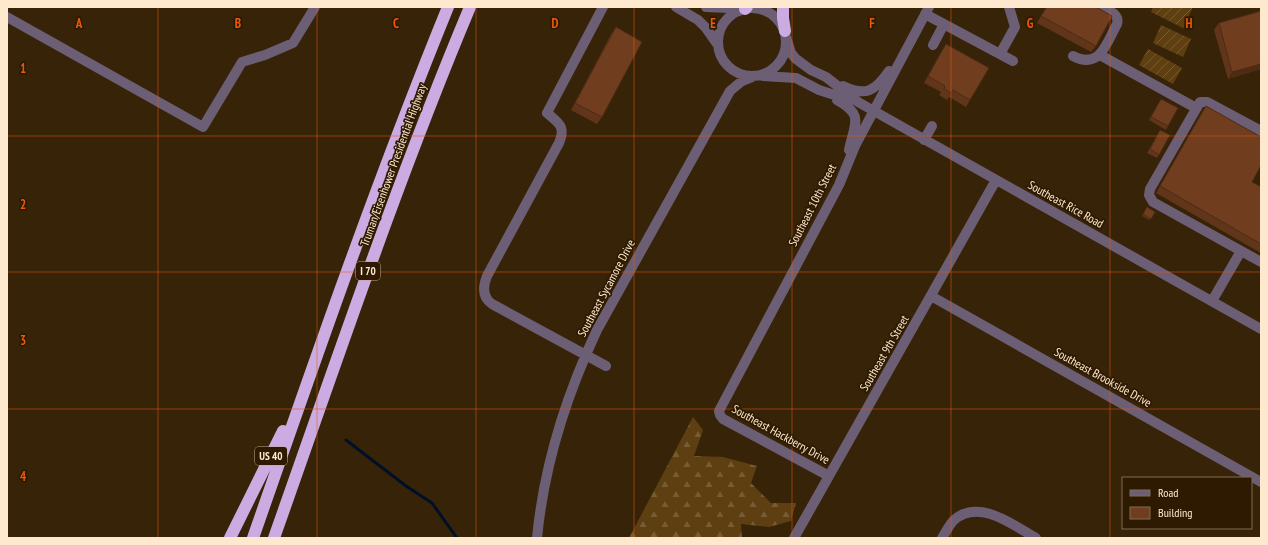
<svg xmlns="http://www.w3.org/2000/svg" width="1268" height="545" viewBox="0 0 1268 545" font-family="'PT Sans Narrow',sans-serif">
	<defs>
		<pattern id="forest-firs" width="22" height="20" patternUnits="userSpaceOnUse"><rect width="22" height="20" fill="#5e3f12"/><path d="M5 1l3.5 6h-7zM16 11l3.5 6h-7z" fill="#765b33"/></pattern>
		<pattern id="garden-furrows" width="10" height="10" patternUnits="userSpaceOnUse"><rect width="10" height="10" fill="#5e3f12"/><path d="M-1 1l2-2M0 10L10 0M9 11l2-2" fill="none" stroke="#765b33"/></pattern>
	</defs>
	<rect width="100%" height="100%" fill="#372308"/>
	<path fill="url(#forest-firs)" d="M693 417 703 430 694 456 723 457 757 466 751 483 771 503H796L791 521 769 527 741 524 742 538H629Z"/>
	<path fill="url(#garden-furrows)" d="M1153 7H1193L1183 28 1151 12Z
		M1161 25 1191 39 1183 57 1153 43Z
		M1148 49 1182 68 1173 84 1139 65Z"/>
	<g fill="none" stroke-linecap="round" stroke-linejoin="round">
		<path stroke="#000f27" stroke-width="3" d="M346 440 406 486 432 503 457 538"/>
		<path stroke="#6c5f75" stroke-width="10" d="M603 7 547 113C559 123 566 127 559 143L487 276C483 286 482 297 492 304L606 366
			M676 7 698 20 706 28 718 45
			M706 7 729 8 739 11
			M718 42a34 34 0 1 1 68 0a34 34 0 1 1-68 0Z
			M925 14 1013 61
			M7 17 203 127 242 62 265 55 293 43 315 7
			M786 37 791 53 796 59 811 70 826 77 858 102 1261 329
			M933 45 944 24
			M1000 54 1015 27 1009 7
			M1100 55 1196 108
			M1073 56C1100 70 1106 44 1117 24 1120 14 1109 11 1102 7
			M763 76 796 78 819 90 850 100
			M843 86C866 97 875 91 889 71
			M837 100C865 115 854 124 849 150
			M1261 131 1207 102H1200L1150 189 1149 195 1153 202 1261 262
			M924 140 932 126
			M931 296 1261 482
			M1212 301 1241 251
			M829 476 723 419 720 415 719 411 839 185 855 146 929 7
			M537 538C544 465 566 396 597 330L730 91 742 81 752 77
			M794 538 996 180
			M942 538C946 532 949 525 954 520 979 498 1013 525 1036 538"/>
		<path stroke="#ccabe2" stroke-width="12" d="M783 7V18L785 31
			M745 9 747 7
			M230 538 283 431
			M253 538C315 360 377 181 448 7
			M274 538C337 360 397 181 470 7"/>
	</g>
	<path fill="#60351a" d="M1046 7H1096V46L1091 52 1037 23Z
		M1219 23 1261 69 1228 79 1214 30Z
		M616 27 602 117 597 124 571 110 611 34Z
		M946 44 970 100 966 107 949 97 947 100 939 95 941 92 924 83 942 50Z
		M1161 99 1168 126 1166 130 1149 120Z
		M1206 106 1252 182 1261 187V253L1156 193 1202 112Z
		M1160 130 1159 155 1157 158 1147 153Z
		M1147 207 1155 212 1149 220 1142 216Z"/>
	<path fill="#4e2b15" d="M1261 64V69L1228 79 1232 72Z"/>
	<path fill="#703e1e" stroke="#4e2b15" d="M1047 7H1096L1112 16 1096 46 1041 16Z
		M1261 11V64L1232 72 1219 23Z
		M616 27 642 42 602 117 575 103Z
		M946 44 989 68 970 100 953 90 951 93 944 89 945 86 928 76Z
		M1161 99 1178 108 1168 126 1151 117Z
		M1206 106 1261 137V165L1252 182 1261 187V244L1160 186Z
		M1160 130 1170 135 1159 155 1150 149Z
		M1147 207 1155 212 1151 219 1143 214Z"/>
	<path fill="none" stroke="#e8590c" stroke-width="1" stroke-opacity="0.55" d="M158 7V538M317 7V538M476 7V538M634 7V538M792 7V538M951 7V538M1110 7V538M7 136H1261M7 272H1261M7 409H1261"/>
	<g text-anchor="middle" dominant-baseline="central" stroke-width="3.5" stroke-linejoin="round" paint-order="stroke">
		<g fill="#2d1a00" stroke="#bfaa90" stroke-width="1">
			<rect x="356" y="262" width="24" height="18" rx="3"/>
			<rect x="255" y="447" width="32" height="18" rx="3"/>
		</g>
		<g font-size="11" font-weight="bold" fill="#fee8ce">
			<text x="368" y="271">I 70</text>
			<text x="271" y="456">US 40</text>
		</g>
		<g font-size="12" fill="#fee8ce" stroke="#2d1a00">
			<text transform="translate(393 165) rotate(-70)">Truman/Eisenhower Presidential Highway</text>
			<text transform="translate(1066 204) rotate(29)">Southeast Rice Road</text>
			<text transform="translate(812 205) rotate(-63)">Southeast 10th Street</text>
			<text transform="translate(606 288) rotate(-62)">Southeast Sycamore Drive</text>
			<text transform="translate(884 353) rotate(-60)">Southeast 9th Street</text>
			<text transform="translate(1103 377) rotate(29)">Southeast Brookside Drive</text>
			<text transform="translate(781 434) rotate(29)">Southeast Hackberry Drive</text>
		</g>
	</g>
	<g font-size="13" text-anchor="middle" font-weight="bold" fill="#e8590c" stroke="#2d1a00" stroke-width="3.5" stroke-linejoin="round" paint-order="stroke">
		<text x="79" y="28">A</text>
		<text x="238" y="28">B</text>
		<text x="396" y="28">C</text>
		<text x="555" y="28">D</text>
		<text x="713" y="28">E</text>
		<text x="872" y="28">F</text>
		<text x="1030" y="28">G</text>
		<text x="1189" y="28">H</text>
		<text x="23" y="73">1</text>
		<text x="23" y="209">2</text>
		<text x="23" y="345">3</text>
		<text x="23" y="481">4</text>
	</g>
	<rect width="1268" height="545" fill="none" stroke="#fee8ce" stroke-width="16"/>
	<rect x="1122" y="477" width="130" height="52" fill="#2d1a00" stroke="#816c52"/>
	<rect x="1130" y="490" width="20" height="6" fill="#6c5f75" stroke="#816c52"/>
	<text x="1158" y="497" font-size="12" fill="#fee8ce">Road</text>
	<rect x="1130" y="507" width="20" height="12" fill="#703e1e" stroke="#816c52"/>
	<text x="1158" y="517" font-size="12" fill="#fee8ce">Building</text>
</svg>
